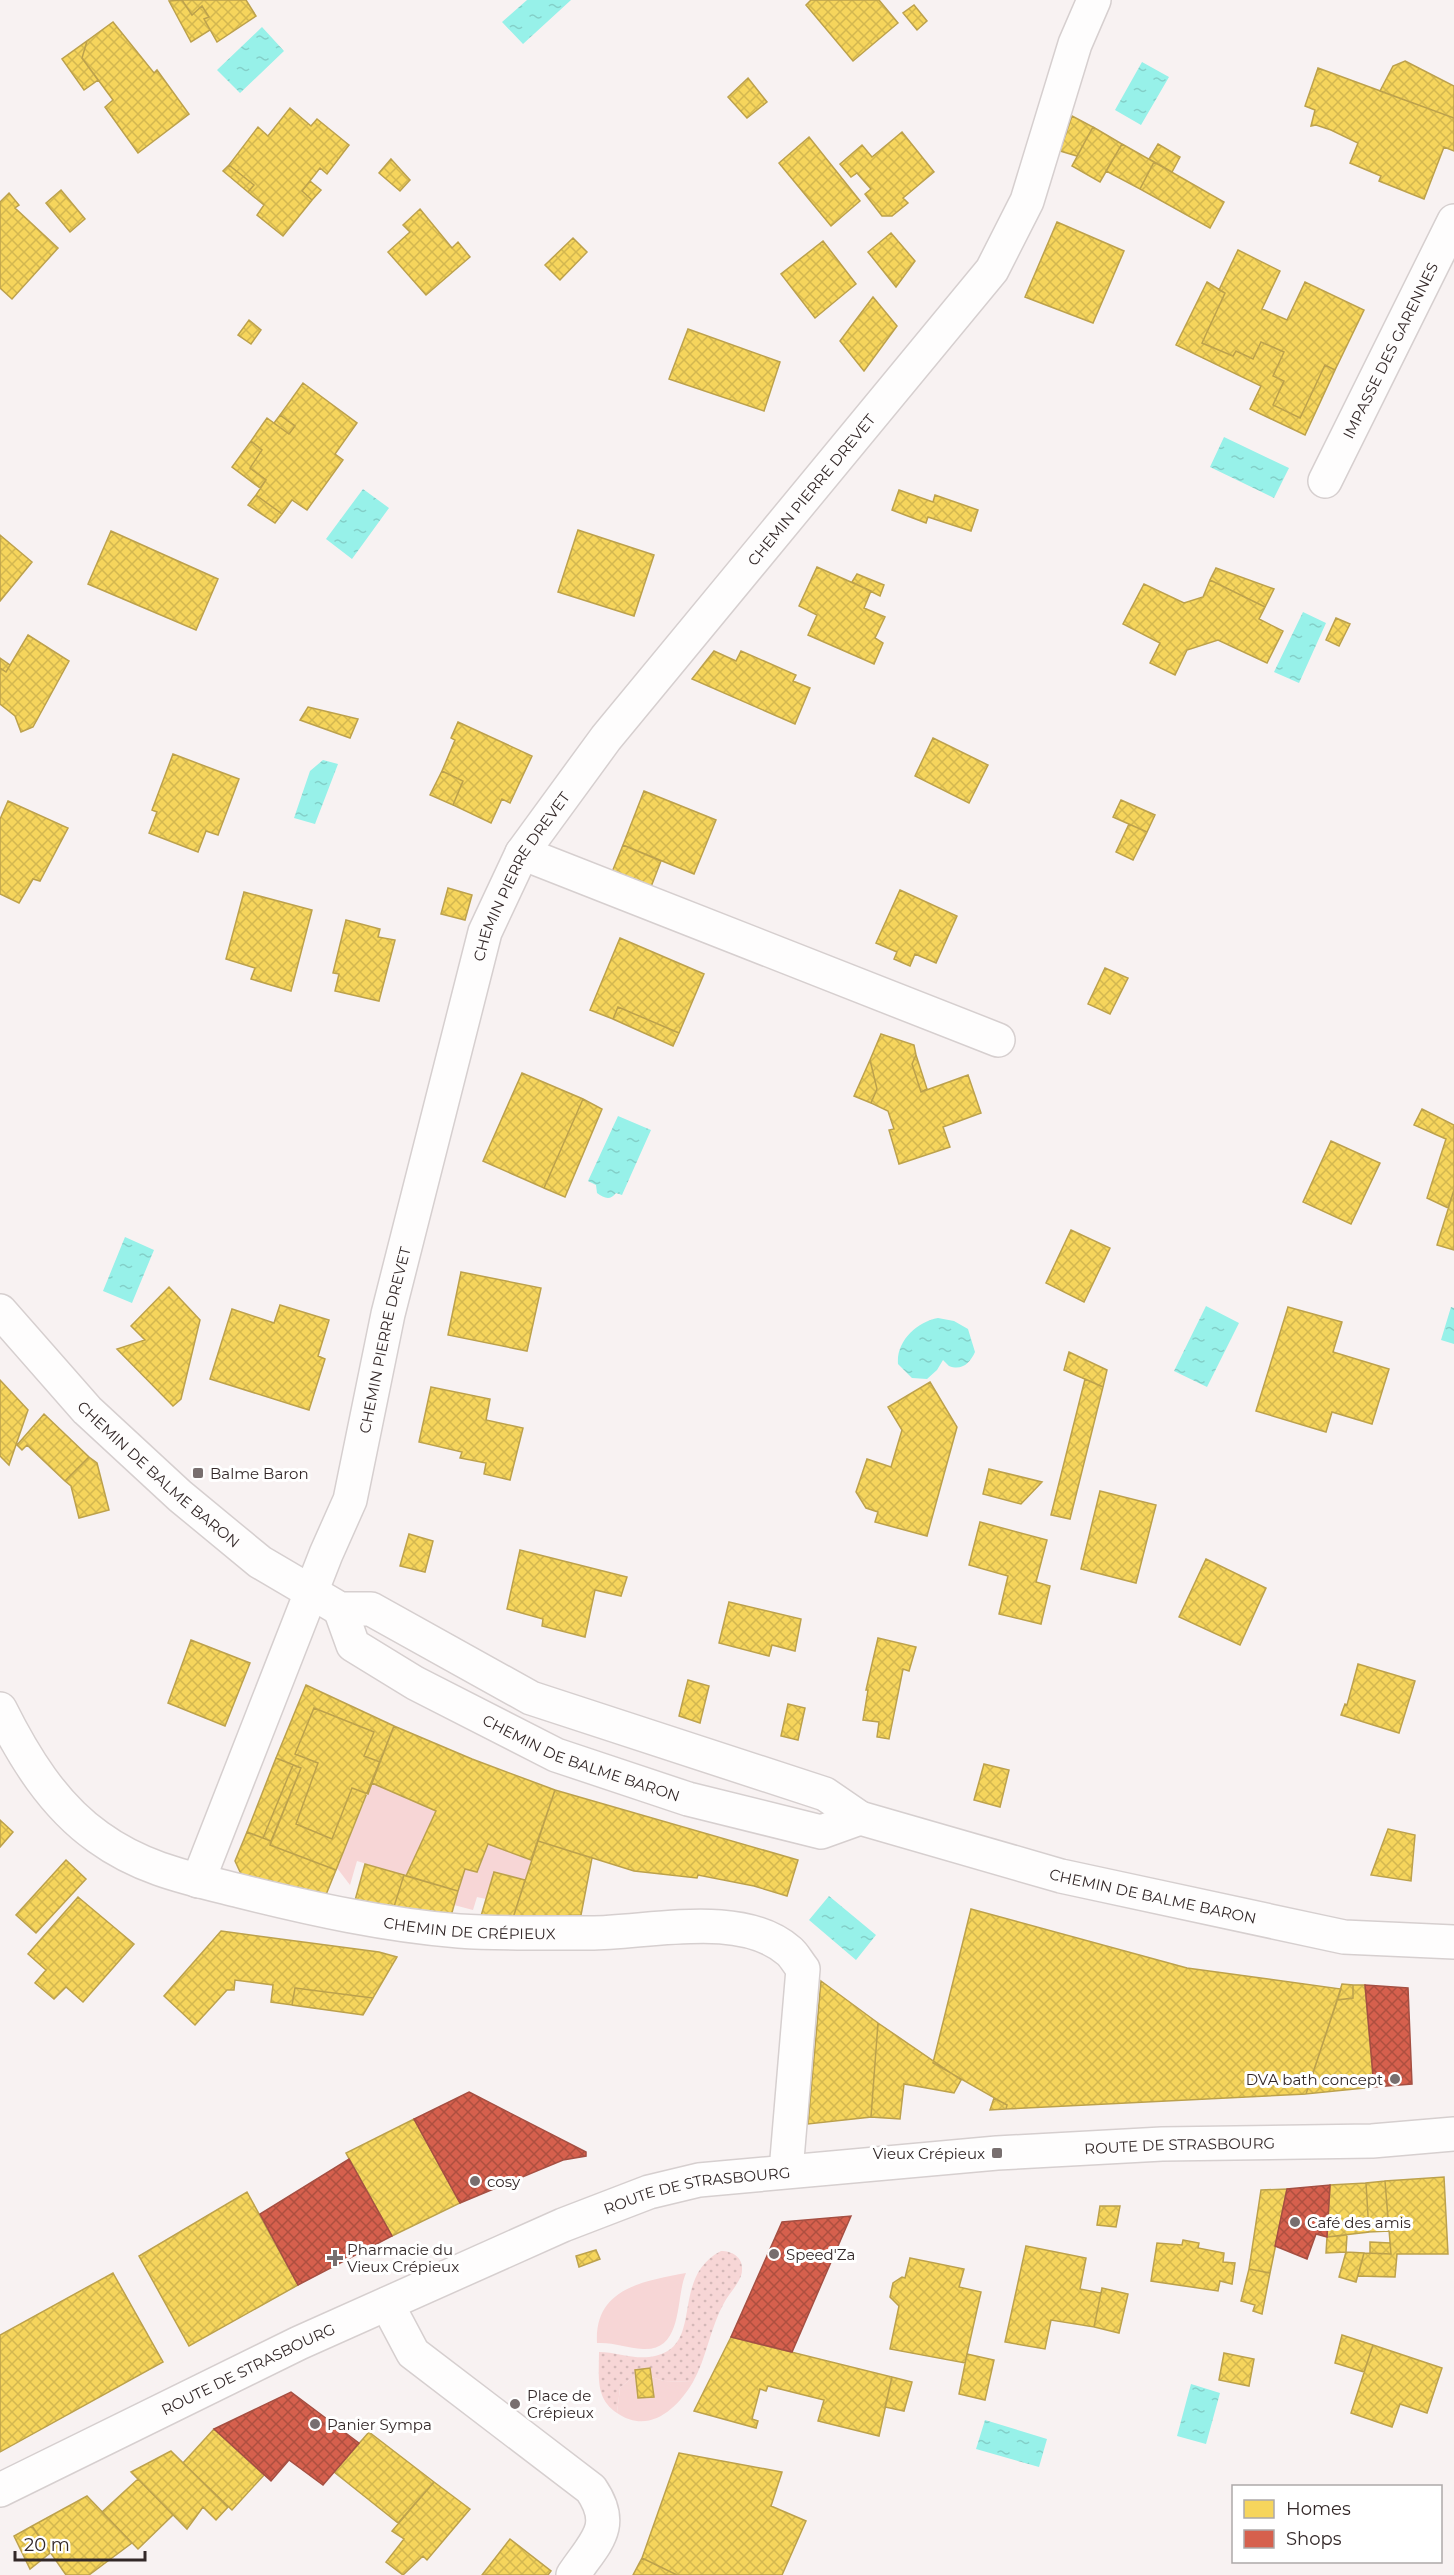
<svg xmlns="http://www.w3.org/2000/svg" width="1454" height="2575" viewBox="0 0 1454 2575" font-family="Montserrat,sans-serif">
	<defs>
		<pattern id="garden-dots" width="8" height="8" patternUnits="userSpaceOnUse" patternTransform="scale(1.5)"><rect width="8" height="8" fill="#f7d6d6"/><path d="M2 2h.1M6 6h.1" fill="none" stroke="#d4b8b8" stroke-width="1.8" stroke-linecap="round"/></pattern>
		<pattern id="water-ripples" width="26" height="14" patternUnits="userSpaceOnUse" patternTransform="scale(1.5)"><rect width="26" height="14" fill="#97f1e9"/><path d="M2 4q2-2 4 0t4 0M15 11q2-2 4 0t4 0" fill="none" stroke="#83cfc8"/></pattern>
		<pattern id="homes-cross-hatch" width="8" height="8" patternUnits="userSpaceOnUse" patternTransform="scale(1.5)"><rect width="8" height="8" fill="#f6d55c"/><path d="M0 0l8 8M0 8l8-8" fill="none" stroke="#d3b750"/></pattern>
		<pattern id="shops-cross-hatch" width="8" height="8" patternUnits="userSpaceOnUse" patternTransform="scale(1.5)"><rect width="8" height="8" fill="#d6604d"/><path d="M0 0l8 8M0 8l8-8" fill="none" stroke="#ae4f40"/></pattern>
	</defs>
	<rect width="100%" height="100%" fill="#f8f2f2"/>
	<path fill="#f7d6d6" d="M372 1783 436 1811 406 1876 357 1861 350 1885 337 1868Z
		M488 1844 531 1860 525 1880 494 1872 486 1899 477 1897 473 1910 454 1905 465 1869Z
		M686 2273C675 2298 684 2351 643 2349 627 2348 613 2342 597 2343 594 2288 644 2281 686 2273Z
		M635 2375 639 2398 654 2396 651 2377 664 2381 693 2382C677 2409 649 2435 617 2413L620 2388Z"/>
	<path fill="url(#garden-dots)" d="M721 2251C732 2251 743 2257 742 2270 742 2281 729 2293 724 2303 710 2328 707 2357 693 2382L664 2381 651 2377 650 2368 635 2370V2375L620 2388 617 2413C595 2399 599 2376 599 2352 615 2352 633 2359 649 2357 708 2350 667 2279 721 2251Z"/>
	<path fill="url(#water-ripples)" d="M527 0H571L523 44 502 22Z
		M262 27 284 51 240 93 217 70Z
		M1142 62 1169 77 1141 125 1115 110Z
		M1224 437 1289 468 1274 498 1210 467Z
		M363 489 389 508 352 559 326 539Z
		M1303 612 1326 623 1299 683 1274 672Z
		M323 760 338 764 315 824 294 818 310 771Z
		M618 1116 651 1130 622 1195 616 1193C610 1201 604 1198 597 1193L596 1185 588 1181Z
		M125 1237 154 1250 132 1303 103 1291Z
		M1206 1306 1239 1323 1207 1387 1174 1371Z
		M1451 1307 1454 1308V1344L1441 1340Z
		M938 1318 954 1321 968 1329 975 1352C970 1363 962 1371 949 1366L943 1360 937 1370 927 1379 912 1378 898 1364C896 1341 917 1322 938 1318Z
		M829 1896 876 1935 856 1960 809 1920Z
		M1191 2384 1220 2393 1206 2444 1177 2436Z
		M985 2420 1047 2439 1039 2467 976 2449Z"/>
	<path fill="url(#homes-cross-hatch)" stroke="#bca14c" stroke-width="1.5" d="M182 0 192 15 202 6 209 17 204 19 210 30 191 42 169 1Z
		M182 0H246L256 16 217 42 204 19 209 17 202 6 192 15Z
		M811 0H879L898 23 853 61 806 5Z
		M914 5 927 21 917 30 903 13Z
		M113 22 154 73 157 70 189 114 138 153 105 107 113 100 82 58 87 41Z
		M87 41 82 58 98 80 84 90 62 59Z
		M1405 61 1454 86V118L1380 91 1393 66Z
		M1318 68 1454 118V151L1444 147 1424 199 1379 181 1381 176 1350 163 1358 143 1331 130 1316 125 1311 126 1315 110 1305 106Z
		M748 78 767 102 747 118 728 97Z
		M290 108 311 126 317 119 349 145 327 174 320 168 302 191 312 200 283 236 257 215 264 205 248 192 254 185 229 165 258 127 268 136Z
		M1072 116 1093 127 1077 156 1060 151Z
		M1093 127 1122 144 1100 182 1072 166Z
		M902 132 934 172 903 198 908 203 892 216H882L865 194 871 189 857 173 851 177 840 164 862 145 872 157Z
		M809 137 860 201 831 226 779 163Z
		M1122 144 1154 162 1140 189 1106 171Z
		M1158 144 1180 157 1172 172 1149 159Z
		M391 159 410 180 400 191 379 173Z
		M1154 162 1224 202 1210 228 1140 189Z
		M229 165 254 185 248 192 223 171Z
		M310 181 321 190 312 200 302 191Z
		M61 190 85 219 70 232 46 203Z
		M9 193 19 205 15 208 58 248 12 299 0 288V202Z
		M420 209 452 248 458 242 470 257 426 295 388 252 410 232 403 225Z
		M1057 222 1124 251 1093 323 1025 297Z
		M891 233 915 261 896 287 868 252Z
		M573 238 587 252 560 280 545 265Z
		M823 241 856 284 815 318 781 274Z
		M1238 250 1280 271 1262 309 1287 320 1305 282 1364 310 1335 370 1325 365 1300 418 1273 405 1284 381 1273 376 1284 352 1261 342 1253 359 1236 351 1233 356 1202 343 1225 293 1219 290Z
		M1207 282 1225 293 1202 343 1233 356 1236 351 1253 359 1261 342 1284 352 1273 376 1284 381 1273 405 1300 418 1325 365 1335 370 1305 435 1250 409 1261 386 1176 345Z
		M873 297 897 326 864 371 840 341Z
		M249 320 261 330 251 344 238 335Z
		M688 329 780 362 764 411 669 379Z
		M303 383 357 423 335 454 343 460 307 510 292 500 282 514 256 495 266 480 250 468 262 450 251 441 267 418 289 434 295 426 280 415Z
		M280 415 295 426 289 434 274 423Z
		M251 441 262 450 250 468 266 480 260 488 232 467Z
		M899 490 933 502 935 495 978 510 971 531 928 517 926 523 892 510Z
		M256 495 282 514 275 523 248 505Z
		M578 530 654 555 634 616 558 592Z
		M111 531 218 579 196 630 88 584Z
		M0 535 32 562 0 601Z
		M817 567 871 591 864 608 885 617 875 638 883 643 874 664 808 635 817 615 799 606Z
		M1216 568 1274 589 1265 607 1210 580Z
		M857 574 884 585 880 596 852 582Z
		M1210 580 1265 607 1259 619 1283 631 1267 663 1218 640 1187 650 1175 675 1150 663 1160 643 1123 624 1144 584 1184 603 1203 597Z
		M1336 618 1350 624 1339 646 1326 640Z
		M28 635 69 661 33 727 21 732 15 716 0 704V668L6 672Z
		M714 651 736 661 741 651 796 675 793 681 810 688 795 724 692 679Z
		M0 658 10 665 6 672 0 668Z
		M308 707 358 719 350 738 300 720Z
		M458 722 532 756 510 803 502 799 491 823 453 805 463 781 442 771 455 740 451 738Z
		M933 738 988 765 969 803 915 776Z
		M173 754 239 779 218 835 206 831 198 852 149 833 157 812 152 810Z
		M442 771 463 781 453 805 430 795Z
		M644 791 716 820 694 874 623 845Z
		M1121 800 1155 815 1147 832 1113 817Z
		M8 801 68 828 40 881 33 879 19 903 0 894V819Z
		M1129 824 1147 832 1133 860 1116 852Z
		M623 845 661 861 649 892 610 877Z
		M448 888 472 895 465 920 441 914Z
		M900 890 957 916 936 963 915 954 910 966 894 959 897 952 876 943Z
		M244 892 312 910 291 991 251 979 255 968 226 959Z
		M346 920 380 929 378 937 395 940 379 1001 335 991 339 974 333 973Z
		M620 938 704 974 679 1033 618 1007 613 1019 590 1010Z
		M1105 968 1128 978 1110 1014 1088 1004Z
		M618 1007 679 1033 673 1046 613 1019Z
		M881 1034 914 1045 916 1055 912 1064 921 1092 968 1075 981 1113 943 1127 950 1147 899 1164 889 1130 894 1129 888 1111 871 1103 877 1089 870 1060Z
		M916 1055 927 1089 921 1092 912 1064Z
		M870 1060 877 1089 871 1103 854 1096Z
		M522 1073 583 1099 544 1188 483 1161Z
		M583 1099 602 1109 565 1197 544 1188Z
		M1422 1109 1454 1125V1190L1448 1208 1427 1198 1446 1139 1414 1125Z
		M1331 1141 1380 1163 1351 1224 1303 1202Z
		M1454 1190V1250L1437 1245Z
		M1071 1230 1110 1248 1084 1302 1046 1283Z
		M461 1272 541 1288 527 1351 448 1335Z
		M169 1287 200 1320 181 1399 173 1406 117 1349 145 1340 131 1326Z
		M280 1305 329 1320 318 1356 325 1359 309 1410 210 1379 232 1309 274 1323Z
		M1288 1307 1342 1322 1333 1352 1389 1369 1372 1424 1332 1412 1326 1432 1256 1411Z
		M1069 1352 1107 1370 1103 1387 1064 1370Z
		M1085 1379 1103 1387 1070 1519 1051 1515Z
		M0 1380 28 1410 9 1465 0 1456Z
		M930 1382 957 1427 927 1536 875 1522 878 1512 866 1508 856 1492 867 1459 891 1467 902 1430 888 1407Z
		M431 1387 490 1399 486 1420 523 1428 510 1480 484 1474 486 1463 460 1458 462 1452 419 1442Z
		M44 1414 89 1457 65 1481 27 1445 22 1450 17 1445Z
		M89 1457 97 1463 109 1510 79 1518 71 1486 65 1481Z
		M989 1469 1042 1482 1021 1504 983 1494Z
		M1100 1491 1156 1505 1136 1583 1081 1569Z
		M980 1522 1047 1540 1036 1582 1050 1586 1041 1624 999 1614 1008 1576 969 1565Z
		M409 1534 433 1541 425 1572 400 1566Z
		M520 1550 627 1577 621 1596 595 1590 585 1637 542 1626 543 1619 507 1609Z
		M1206 1559 1266 1588 1240 1645 1179 1617Z
		M729 1602 801 1619 795 1651 772 1645 769 1656 719 1643Z
		M878 1638 916 1647 909 1671 903 1669 889 1739 877 1737 879 1722 863 1720 868 1690H866Z
		M191 1640 250 1663 225 1726 168 1703Z
		M1358 1664 1415 1681 1399 1733 1341 1715 1345 1704 1347 1705Z
		M688 1680 709 1686 700 1723 679 1716Z
		M306 1685 394 1726 336 1870 270 1845 301 1768 276 1758Z
		M788 1704 805 1708 798 1740 781 1736Z
		M314 1708 374 1732 364 1756 380 1762 368 1794 352 1788 332 1839 296 1824 318 1763 295 1754Z
		M394 1726 472 1759 555 1790 531 1860 488 1844 477 1872 465 1869 458 1891 406 1876 436 1811 372 1783Z
		M276 1758 301 1768 271 1841 247 1832Z
		M984 1764 1009 1770 1000 1807 974 1800Z
		M293 1765 301 1768 271 1841 263 1838Z
		M555 1790 798 1860 787 1896 754 1886 698 1875 697 1878 634 1871 538 1841Z
		M0 1820 13 1832 0 1847Z
		M1388 1829 1415 1835 1411 1881 1371 1875Z
		M247 1832 271 1841 270 1845 336 1870 325 1897 242 1876 235 1861Z
		M538 1841 592 1858 581 1915 513 1918Z
		M66 1860 86 1879 36 1933 16 1915Z
		M365 1864 404 1875 392 1913 354 1904Z
		M494 1872 525 1880 513 1918 481 1916Z
		M404 1875 458 1891 451 1916 392 1913Z
		M78 1897 134 1944 83 2002 66 1987 54 1999 35 1983 46 1970 28 1954Z
		M971 1909 1187 1968 1341 1989 1306 2094 1006 2109 1007 2105 933 2063Z
		M221 1931 379 1952 397 1957 373 1998 295 1988 292 2005 271 2002 273 1985 235 1980 234 1990H227L195 2025 164 1996Z
		M821 1981 878 2023 871 2117 808 2124Z
		M1342 1984 1353 1985V1998L1337 2000Z
		M1353 1985H1365L1374 2087 1306 2094 1337 2000 1353 1998Z
		M295 1988 373 1998 363 2015 292 2005Z
		M878 2023 961 2080 954 2093 904 2084 900 2119 871 2117Z
		M994 2098 1007 2105 1006 2109 990 2110Z
		M414 2119 460 2203 392 2236 346 2153Z
		M1444 2177 1448 2254H1397L1395 2277 1358 2276 1364 2253 1391 2254 1385 2181Z
		M1385 2181 1389 2231 1369 2232 1366 2183Z
		M1366 2183 1369 2232 1327 2237 1330 2185Z
		M1287 2189 1270 2273 1249 2269 1261 2190Z
		M247 2192 298 2285 189 2346 139 2256Z
		M1100 2206H1120L1116 2227 1097 2225Z
		M1347 2235 1346 2252 1326 2253 1327 2237Z
		M1183 2240 1199 2243 1198 2248 1224 2253 1223 2262 1235 2263 1232 2284 1220 2281 1218 2291 1151 2281 1157 2243 1182 2245Z
		M1370 2242 1390 2243 1391 2254 1370 2253Z
		M1026 2246 1086 2258 1080 2289 1101 2293 1094 2327 1051 2320 1045 2349 1005 2342Z
		M596 2250 600 2259 579 2267 576 2256Z
		M1346 2252 1364 2253 1356 2282 1339 2277Z
		M910 2258 964 2269 959 2287 981 2292 965 2363 890 2349 899 2306 890 2297 893 2283 902 2277 905 2278Z
		M1249 2269 1270 2273 1262 2314 1253 2311 1255 2305 1241 2301Z
		M113 2273 163 2362 0 2452V2335Z
		M1102 2288 1128 2294 1119 2333 1094 2327Z
		M1342 2335 1373 2345 1364 2372 1335 2363Z
		M731 2337 892 2377 879 2436 818 2421 824 2400 768 2386 766 2391 760 2389 752 2419 758 2421 756 2428 694 2411Z
		M1373 2345 1442 2368 1427 2413 1400 2404 1392 2427 1351 2413Z
		M1224 2353 1254 2359 1249 2386 1219 2380Z
		M967 2354 994 2360 985 2400 959 2394Z
		M650 2368 654 2397 638 2398 635 2370Z
		M892 2377 912 2382 904 2411 885 2407Z
		M214 2429 264 2475 232 2510 183 2463Z
		M369 2432 434 2482 398 2523 334 2472Z
		M171 2451 228 2507 216 2520 203 2507 187 2529 131 2472Z
		M679 2453 782 2472 771 2506 806 2521 782 2575H677L642 2558Z
		M138 2479 173 2515 138 2549 102 2512Z
		M434 2482 470 2509 427 2560 423 2556 403 2575 386 2562 404 2539 392 2531Z
		M87 2496 132 2543 89 2575H66L32 2526Z
		M32 2526 50 2553 30 2569 14 2536Z
		M510 2539 551 2571 548 2575H482Z
		M642 2558 677 2575H633Z"/>
	<path fill="url(#shops-cross-hatch)" stroke="#a54f42" stroke-width="1.5" d="M1365 1985 1408 1988 1412 2084 1374 2087Z
		M469 2092 586 2152V2156L563 2160 460 2203 414 2119Z
		M349 2159 392 2236 298 2285 260 2214Z
		M1330 2185 1327 2237 1316 2234 1307 2259 1275 2246 1287 2189Z
		M851 2216 792 2352 731 2337 782 2222Z
		M291 2392 359 2443 323 2485 289 2460 271 2481 214 2429Z"/>
	<g fill="none" stroke-linecap="round" stroke-linejoin="round">
		<defs>
			<g id="minor">
				<path id="s1" d="M1325 481 1454 221"/>
				<path d="M522 853 998 1040"/>
				<path id="s2" d="M0 1709C24 1757 53 1805 98 1837 142 1869 188 1878 240 1891 312 1909 385 1925 459 1931 502 1934 547 1933 590 1933 648 1933 741 1909 789 1951 794 1955 798 1963 803 1969L786 2171"/>
				<path id="s3" d="M198 1881 326 1554 350 1500 388 1314 485 932 522 853 606 738 992 270 1027 201 1075 44 1094 0"/>
				<path d="M387 2304 413 2353 591 2489C617 2527 595 2542 573 2575"/>
			</g>
			<g id="tertiary">
				<path id="s4" d="M0 1311 87 1410 180 1496 260 1562 340 1609H371L531 1698 825 1794 860 1818 1061 1876 1344 1937 1454 1942"/>
				<path id="s5" d="M340 1609 353 1645 415 1683 556 1755 688 1799 821 1832 860 1818"/>
			</g>
			<g id="primary">
				<path id="s6" d="M0 2490 299 2343 563 2225 649 2192 699 2180 997 2153 1162 2144 1372 2141 1454 2134"/>
			</g>
		</defs>
		<use href="#minor" stroke="#d6cfcf" stroke-width="36"/>
		<use href="#tertiary" stroke="#d6cfcf" stroke-width="36"/>
		<use href="#primary" stroke="#d6cfcf" stroke-width="36"/>
		<use href="#minor" stroke="#fefdfd" stroke-width="33"/>
		<use href="#tertiary" stroke="#fefdfd" stroke-width="33"/>
		<use href="#primary" stroke="#fefdfd" stroke-width="33"/>
	</g>
	<g fill="#786f6f" stroke="#fff" stroke-width="2">
		<rect x="192" y="1467" width="12" height="12" rx="3"/>
		<circle cx="1395" cy="2079" r="6"/>
		<rect x="991" y="2147" width="12" height="12" rx="3"/>
		<circle cx="475" cy="2181" r="6"/>
		<circle cx="1295" cy="2222" r="6"/>
		<circle cx="774" cy="2254" r="6"/>
		<path d="M332 2249h6v6h6v6h-6v6h-6v-6h-6v-6h6z"/>
		<circle cx="515" cy="2404" r="6"/>
		<circle cx="315" cy="2424" r="6"/>
	</g>
	<g text-anchor="middle" dominant-baseline="central" stroke-width="6" stroke-linejoin="round" paint-order="stroke">
		<g font-size="15" fill="#332828" stroke="#fff">
			<text stroke="none"><textPath href="#s1" startOffset="146">IMPASSE DES GARENNES</textPath></text>
			<text stroke="none"><textPath href="#s3" startOffset="1546">CHEMIN PIERRE DREVET</textPath></text>
			<text stroke="none"><textPath href="#s3" startOffset="1060">CHEMIN PIERRE DREVET</textPath></text>
			<text stroke="none"><textPath href="#s3" startOffset="574">CHEMIN PIERRE DREVET</textPath></text>
			<text stroke="none"><textPath href="#s4" startOffset="228">CHEMIN DE BALME BARON</textPath></text>
			<text stroke="none"><textPath href="#s5" startOffset="294">CHEMIN DE BALME BARON</textPath></text>
			<text stroke="none"><textPath href="#s4" startOffset="1324">CHEMIN DE BALME BARON</textPath></text>
			<text stroke="none"><textPath href="#s2" startOffset="549">CHEMIN DE CRÉPIEUX</textPath></text>
			<text stroke="none"><textPath href="#s6" startOffset="1248">ROUTE DE STRASBOURG</textPath></text>
			<text stroke="none"><textPath href="#s6" startOffset="762">ROUTE DE STRASBOURG</textPath></text>
			<text stroke="none"><textPath href="#s6" startOffset="276">ROUTE DE STRASBOURG</textPath></text>
		</g>
		<g font-size="15" fill="#332828" stroke="#fff" text-anchor="start">
			<text x="210" y="1473">Balme Baron</text>
			<text x="1383" y="2079" text-anchor="end">DVA bath concept</text>
			<text x="985" y="2153" text-anchor="end">Vieux Crépieux</text>
			<text x="487" y="2181">cosy</text>
			<text x="1307" y="2222">Café des amis</text>
			<text x="347" y="2249">Pharmacie du<tspan x="347" dy="17">Vieux Crépieux</tspan></text>
			<text x="786" y="2254">Speed'Za</text>
			<text x="527" y="2395">Place de<tspan x="527" dy="17">Crépieux</tspan></text>
			<text x="327" y="2424">Panier Sympa</text>
		</g>
	</g>
	<rect x="1232" y="2485" width="210" height="78" fill="#ffffff" stroke="#ada9a9" stroke-width="1.5"/>
	<rect x="1244" y="2500" width="30" height="18" fill="#f6d55c" stroke="#ada9a9" stroke-width="1.5"/>
	<text x="1286" y="2515" font-size="18" fill="#332828">Homes</text>
	<rect x="1244" y="2530" width="30" height="18" fill="#d6604d" stroke="#ada9a9" stroke-width="1.5"/>
	<text x="1286" y="2545" font-size="18" fill="#332828">Shops</text>
	<path d="M15 2551v9h130v-9" fill="none" stroke="#332828" stroke-width="3"/>
	<text x="24" y="2551" font-size="18" fill="#332828" stroke="#ffffff" stroke-width="4.5" paint-order="stroke">20 m</text>
</svg>
